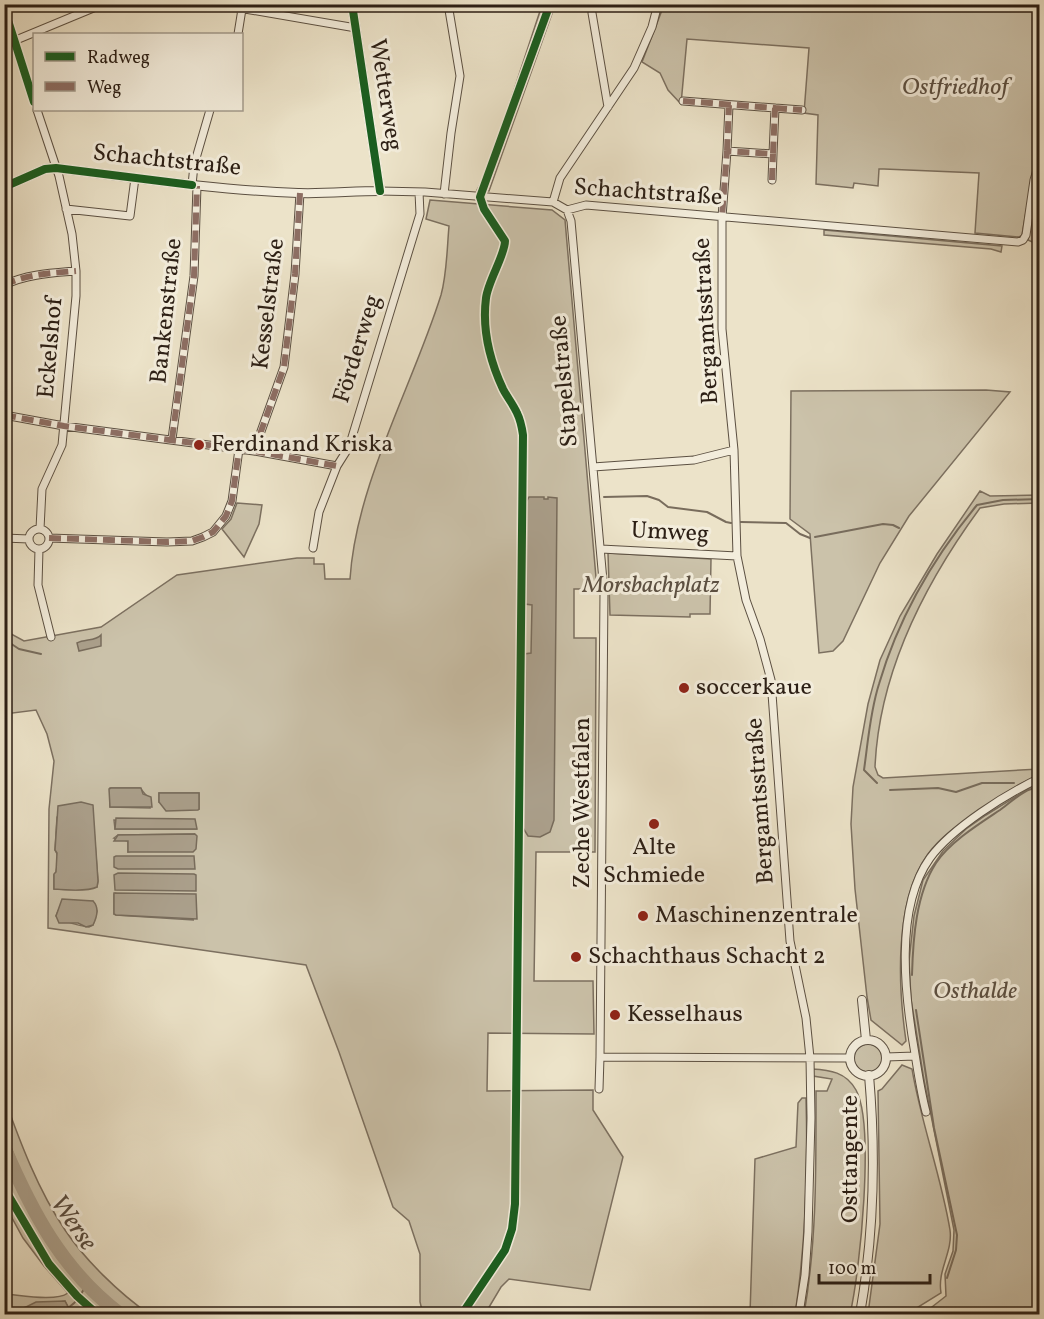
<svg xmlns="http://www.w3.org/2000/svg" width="1044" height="1319" viewBox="0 0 1044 1319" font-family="Vollkorn,serif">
	<rect width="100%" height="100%" fill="#ece3c9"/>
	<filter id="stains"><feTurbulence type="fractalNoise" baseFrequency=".00333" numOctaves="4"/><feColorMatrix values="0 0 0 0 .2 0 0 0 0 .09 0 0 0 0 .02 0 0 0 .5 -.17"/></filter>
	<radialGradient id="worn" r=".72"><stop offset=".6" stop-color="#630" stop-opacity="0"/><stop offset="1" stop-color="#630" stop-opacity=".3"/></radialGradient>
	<path fill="#cbc2aa" stroke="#7c7060" stroke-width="1.5" fill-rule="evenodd" d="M695 4 716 6 717 4 1039 5V152L1034 166 1022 235 1019 237 975 233 979 173 884 169H879L878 186 854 183 853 188 816 184 818 115 804 113 809 48 687 39 681 104 668 90 660 73 642 62 664 5Z
		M542 5H555L489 191 477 190 488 169Z
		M1039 170V245L1028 240Z
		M430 200 552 210 565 220 597 589H574V638H596L595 852H536L534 981H593L594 1034 488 1033 487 1091 593 1090V1110L623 1157 590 1290 509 1279 501 1287 485 1314H423L420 1302V1254L409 1221 393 1207 339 1052 306 965 48 928 49 809 54 761 47 734 36 710 5 714 4 630 24 641 101 627 177 575 297 558H314V564H324L325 579H350C356 484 413 385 441 295 447 274 447 248 449 226L426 219ZM110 788H140L146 795 150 808 110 807ZM159 793H199V809L159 802ZM92 805 98 881 97 887 77 890 54 889V875L56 872C57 865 60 856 55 850L57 817ZM114 820 197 829H115ZM195 834 128 852V841L114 838 118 835ZM114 894 115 893 194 920 116 915 114 914ZM93 901 97 911 93 925 89 927C79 926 65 922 56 916L60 907Z
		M824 230 1002 246 1001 252 991 249 824 235Z
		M986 390 1010 392 909 516 880 563 843 641 833 651 819 653 810 534 790 519 791 391Z
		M980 491 990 496 1039 495V503L1004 504 980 508C925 583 879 673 875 767L878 775 883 778 1039 769V775C1018 784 1000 796 980 810 961 823 942 835 928 854 894 901 898 986 906 1041L902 1045 871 1020 867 997 855 889 851 824 853 787 868 704 880 660 900 616 937 554Z
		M237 503 262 505 259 524 244 557 222 529 231 519Z
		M608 553 711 559 710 614H690V617L610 615Z
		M1039 782V1314H923L946 1296 945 1274 953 1251 954 1230 924 1080 911 999 909 961 914 916 923 880 943 851 966 829 986 815Z
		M854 1058a14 14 0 1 1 28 0a14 14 0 1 1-28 0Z
		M902 1065 912 1069C921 1123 941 1175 950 1230 953 1252 937 1270 941 1293L907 1314H868L880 1224 878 1091 882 1089Z
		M812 1069C830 1070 846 1072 856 1090 875 1124 860 1273 850 1314H804C817 1241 816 1165 816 1091H827L832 1079 813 1076Z
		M4 1097C20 1142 38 1190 65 1230 85 1260 119 1293 149 1314H125L114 1306 65 1254 45 1224 29 1194 5 1132Z
		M802 1098H806C808 1170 806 1244 795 1314H750L755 1159 796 1147 798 1103Z
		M4 1158C29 1218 62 1273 114 1314H89L85 1310 81 1314H67L71 1312 65 1301 22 1308 12 1314H5V1294C20 1295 56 1302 68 1293L44 1266 23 1238 5 1205Z"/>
	<path fill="#aba08c" stroke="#786c5c" stroke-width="1.5" d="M529 497H544V499H548V497L557 498 554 820 550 832 540 837 528 836 523 828 524 654 531 653 532 605 525 604 526 502Z
		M101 635V646L79 651 77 643C85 639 96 641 101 635Z
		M111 788H141L143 794 151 797 152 807H110L109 789Z
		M159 793H199V809L198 810 166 811 159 802Z
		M81 802 93 805 98 881 97 887C87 892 65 890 54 889V874L56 872 57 853 55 850 58 806Z
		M116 818 195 819 197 829H115Z
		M195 834 197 836 196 849 193 852H128V841H114L118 835Z
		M116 856H194L195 869H118L114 867V857Z
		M118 873 194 874 196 875V891L115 890 114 875Z
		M114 893 196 894 197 919 116 915 114 914Z
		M62 899 93 901C100 908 97 917 93 925L86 927 78 923H59L56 916Z
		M65 1301 71 1313 67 1314H12L36 1302Z"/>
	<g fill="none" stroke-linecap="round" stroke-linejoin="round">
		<path stroke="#786c5c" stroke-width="2" d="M604 497 647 496 659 500 668 507 707 512 726 522 731 523
			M741 522 786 523 800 534 810 538
			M815 537 883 524 893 525 899 528
			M4 639 19 649 41 654
			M877 783 864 770C868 742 870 712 879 684 898 619 934 557 977 505L1003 500 1040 499
			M890 790 938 788 956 792 982 783H1014
			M912 975C913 938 916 894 936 863 950 842 979 824 1000 810 1010 803 1027 786 1040 788
			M916 1010 934 1128 957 1235 956 1250 947 1278
			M68 1308C77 1302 83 1293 86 1283"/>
		<path stroke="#aba08c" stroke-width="14" d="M4 1147C32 1212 62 1270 120 1314"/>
		<defs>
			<path id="minor" d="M216 4 356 28
				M4 8 34 102
				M592 13 608 107
				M238 34 242 9
				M4 45 103 4
				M683 101 775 108 773 154 727 151 722 217V329L734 450 737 556 746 600 760 639 771 680 790 941 806 1018 810 1058 811 1118 808 1232 805 1275 799 1314
				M775 108 802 110
				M37 110 59 176 72 234 76 271V296L62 445 42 489 40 529
				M727 151 729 105
				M772 180 773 154
				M192 185 194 165 210 110
				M380 191 425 192 553 202 567 210 571 221 604 592 600 1057 850 1058
				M444 194 451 133 460 76 448 4
				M553 202 560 178 634 68 652 27 658 4
				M66 209 130 216 135 178
				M567 210 586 205 1018 242 1023 240 1026 235 1034 180 1040 160
				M4 285C27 274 52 273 76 271
				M4 415 64 426 254 451 337 466
				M172 439 194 276 197 186
				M254 451 284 367 295 274 300 193
				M593 467 694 460 734 450
				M29 539a10 10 0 1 1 20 0a10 10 0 1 1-20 0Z
				M4 538 29 539
				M49 538 167 542 192 541 203 537 213 532 226 516 232 501 239 449
				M313 548 319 512 337 466 349 447 420 214 419 192
				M39 549 38 585 51 637
				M601 549 737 556
				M886 1057 915 1056
				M599 1089 600 1057
				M926 1112C921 1093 918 1073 915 1054 905 997 894 908 930 858 952 828 1006 794 1040 778"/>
			<path id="tertiary" d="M4 187 45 169 56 168C136 178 217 190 298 193 325 194 353 191 380 191L352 4
				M862 1000 866 1040
				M850 1058a18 18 0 1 1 36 0a18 18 0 1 1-36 0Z
				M860 1314C874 1235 876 1156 869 1075"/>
		</defs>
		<use href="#minor" stroke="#5c5042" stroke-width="9"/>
		<use href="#tertiary" stroke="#5c5042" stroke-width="10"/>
		<use href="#minor" stroke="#f3eddc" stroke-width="7"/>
		<use href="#tertiary" stroke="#f3eddc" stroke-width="8"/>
		<path stroke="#8d6e63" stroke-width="6" stroke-dasharray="12 6" stroke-linecap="butt" d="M683 101 775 108 773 154 727 151 722 217
			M775 108 802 110
			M727 151 729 105
			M772 180 773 154
			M4 285C27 274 52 273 76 271
			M4 415 64 426 254 451 337 466
			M172 439 194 276 197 186
			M254 451 284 367 295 274 300 193
			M49 538 167 542 192 541 203 537 213 532 226 516 232 501 239 449"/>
		<defs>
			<path id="cycleway" d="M352 4 380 191
				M4 8 34 102
				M4 187 45 169 56 168 192 185
				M4 1188 49 1264 77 1296 97 1314
				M462 1314 505 1250 512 1229 515 1204 523 435C522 428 520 419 517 413 513 404 507 397 503 389 490 361 482 329 486 298 488 281 505 255 505 241L484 209 480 197 550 4"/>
		</defs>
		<use href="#cycleway" stroke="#f3eddc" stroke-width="11"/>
		<use href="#cycleway" stroke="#1b5e20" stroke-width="8"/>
	</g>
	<g fill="#8f2418" stroke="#f3eddc" stroke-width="2">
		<circle cx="199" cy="445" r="6"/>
		<circle cx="684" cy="688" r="6"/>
		<circle cx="654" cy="824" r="6"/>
		<circle cx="643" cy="916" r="6"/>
		<circle cx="576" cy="957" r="6"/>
		<circle cx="615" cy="1015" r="6"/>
	</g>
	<g text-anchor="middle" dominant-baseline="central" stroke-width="6" stroke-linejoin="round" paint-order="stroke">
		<g font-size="24" font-style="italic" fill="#5c5042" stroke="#f3eddc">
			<text x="955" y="88">Ostfriedhof</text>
			<text x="651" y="586">Morsbachplatz</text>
			<text x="975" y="992">Osthalde</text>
		</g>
		<g font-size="24" fill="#2c1f15" stroke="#f3eddc">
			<text transform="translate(385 95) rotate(81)">Wetterweg</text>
			<text transform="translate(167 161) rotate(6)">Schachtstraße</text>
			<text transform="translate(648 193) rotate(4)">Schachtstraße</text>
			<text transform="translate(269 304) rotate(-83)">Kesselstraße</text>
			<text transform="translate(167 311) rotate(-84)">Bankenstraße</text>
			<text transform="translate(707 321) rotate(-93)">Bergamtsstraße</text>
			<text transform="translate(51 348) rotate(-85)">Eckelshof</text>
			<text transform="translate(358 349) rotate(-73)">Förderweg</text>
			<text transform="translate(565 381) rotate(-95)">Stapelstraße</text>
			<text transform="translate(670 533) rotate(3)">Umweg</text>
			<text transform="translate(761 801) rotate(-94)">Bergamtsstraße</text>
			<text transform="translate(583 803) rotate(-90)">Zeche Westfalen</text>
			<text transform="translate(851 1159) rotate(-90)">Osttangente</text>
		</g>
		<g font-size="24" fill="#2c1f15" stroke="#f3eddc" text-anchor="start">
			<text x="211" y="445">Ferdinand Kriska</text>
			<text x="696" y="688">soccerkaue</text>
			<text x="654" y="848" text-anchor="middle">Alte<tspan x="654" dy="28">Schmiede</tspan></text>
			<text x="655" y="916">Maschinenzentrale</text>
			<text x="588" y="957">Schachthaus Schacht 2</text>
			<text x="627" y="1015">Kesselhaus</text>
		</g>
		<g font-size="26" font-style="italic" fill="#584c3f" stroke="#f3eddc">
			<text transform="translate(73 1223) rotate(55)">Werse</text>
		</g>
	</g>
	<rect width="1044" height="1319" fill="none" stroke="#ece3c9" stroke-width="24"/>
	<rect x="6" y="6" width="1032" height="1307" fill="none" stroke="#2c1f15" stroke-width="3"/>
	<rect x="12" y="12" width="1020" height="1295" fill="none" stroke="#2c1f15" stroke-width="1.5"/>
	<rect x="33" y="33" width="210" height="78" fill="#f3eddc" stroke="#a39b8c" stroke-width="1.5"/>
	<rect x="45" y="52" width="30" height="9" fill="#1b5e20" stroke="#a39b8c" stroke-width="1.5"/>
	<text x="87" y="63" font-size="18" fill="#2c1f15">Radweg</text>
	<rect x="45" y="82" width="30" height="9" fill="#8d6e63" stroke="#a39b8c" stroke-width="1.5"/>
	<text x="87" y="93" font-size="18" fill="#2c1f15">Weg</text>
	<path d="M819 1274v9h111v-9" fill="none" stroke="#2c1f15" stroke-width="3"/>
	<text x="828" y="1274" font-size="18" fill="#2c1f15" stroke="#f3eddc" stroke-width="4.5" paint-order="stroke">100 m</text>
	<rect width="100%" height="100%" filter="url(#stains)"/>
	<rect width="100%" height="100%" fill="url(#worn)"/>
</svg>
